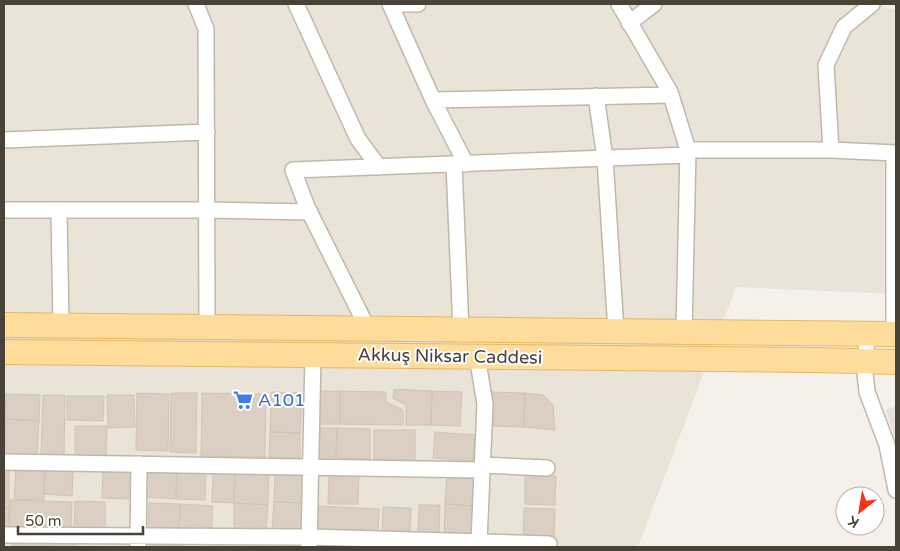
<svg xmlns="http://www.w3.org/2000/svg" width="900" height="551" viewBox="0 0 900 551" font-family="'Varela Round',sans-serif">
	<rect width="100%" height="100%" fill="#f5f1ea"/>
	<path fill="#e9e3d8" d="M4 4H876L896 10V294L736 287 638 547H4Z"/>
	<path fill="#e5e0db" d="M896 406V442L886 410Z"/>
	<path fill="#dacfc2" stroke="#d2c4b2" d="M394 389 432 391 431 425H406V405L393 398Z
		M316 391H340V424H315Z
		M340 391 386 392V402L403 410V425L340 424Z
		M432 391 462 392 460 426 431 425Z
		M271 392 302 393 300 433 270 432Z
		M491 392 525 393 524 427 490 426Z
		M137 393 169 394 168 451 136 450Z
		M171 393H197L196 453 170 452Z
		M202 393 266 394 265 457 201 456Z
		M525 393 543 395 553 405 555 430 524 427Z
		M6 394 40 395 39 421 5 419Z
		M43 395H65L64 456 41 455Z
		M107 395H134L135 427 108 428Z
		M67 396H104L103 421 67 420Z
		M5 419 39 421 37 455 4 454Z
		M75 426H107L106 457 75 456Z
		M314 428H337L336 458H314Z
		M337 428 370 429V459L336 458Z
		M374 430H415V460H374Z
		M270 432 300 433V458L269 457Z
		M435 432 475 435 473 461 433 458Z
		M147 466 177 468 176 499 146 497Z
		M16 467 45 468 44 500 14 499Z
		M45 468 73 470 72 496 44 494Z
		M103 468 133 470 132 499 102 498Z
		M177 468 206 469 205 500 176 499Z
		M4 469H9V508H4Z
		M213 471H235L234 503 212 502Z
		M235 471 269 472 268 505 234 503Z
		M275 471 306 473 304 503 274 502Z
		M329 473 359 474 358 504H328Z
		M447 473 477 475 475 506 445 504Z
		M525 475 556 476 555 505 525 504Z
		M10 500 72 502 71 532 9 531Z
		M75 501 105 502V533L74 532Z
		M274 502 304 503 302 534 272 532Z
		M149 503 180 504 179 533 148 531Z
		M234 503 268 505 266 532 234 530Z
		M180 504 213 506 211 535 179 533Z
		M445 504 475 506 474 538 444 536Z
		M419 505H440L439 536 418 535Z
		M319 506 379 509 378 536 318 533Z
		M383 507 411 508 410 536 382 535Z
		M4 508H9L8 529H4Z
		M524 508 555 509 554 539 523 538Z
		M12 541 41 542V547H12Z
		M43 543H75V547H43Z
		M150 544 182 545V547H150Z"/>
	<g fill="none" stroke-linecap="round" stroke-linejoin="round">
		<defs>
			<path id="street" d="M196 4 206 29 207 327
				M296 4 358 139 379 167
				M390 4 433 100 466 164
				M390 4H418
				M619 4 670 92 688 150 684 332
				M629 23 654 4
				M596 96 605 158 616 331
				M433 100 671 95
				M4 140 207 132
				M688 150H831L896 153
				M831 150 826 65 844 27 872 4
				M894 153V334
				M454 164 461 330
				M4 210H208L310 212
				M59 210 61 326
				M368 329 307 207 293 170 688 155
				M867 334 865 373 867 392 887 445 896 490
				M477 356 485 404 479 542
				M4 462 482 470
				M482 465 547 468
				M4 535 309 537 549 544
				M309 546 313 355
				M138 547 139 464"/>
			<path id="primary" d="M4 325 896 334
				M4 352 816 360 896 362"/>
		</defs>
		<use href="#street" stroke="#c1b8ac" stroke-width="18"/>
		<use href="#primary" stroke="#e6b867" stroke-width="26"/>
		<use href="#street" stroke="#fff" stroke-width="15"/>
		<use href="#primary" stroke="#ffdc99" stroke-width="24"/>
	</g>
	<defs>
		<symbol id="supermarket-bare" viewBox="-9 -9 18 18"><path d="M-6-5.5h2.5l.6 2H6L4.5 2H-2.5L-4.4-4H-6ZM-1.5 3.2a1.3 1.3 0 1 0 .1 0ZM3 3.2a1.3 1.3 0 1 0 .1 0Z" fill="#3f7fe0" stroke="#fff" stroke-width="2.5" paint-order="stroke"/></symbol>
	</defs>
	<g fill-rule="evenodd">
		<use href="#supermarket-bare" x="229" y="386" width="28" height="28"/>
	</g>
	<g text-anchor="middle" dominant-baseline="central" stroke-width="4" stroke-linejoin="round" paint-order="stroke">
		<g font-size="18" fill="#4a4238" stroke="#fff">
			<text transform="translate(450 356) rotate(1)">Akkuş Niksar Caddesi</text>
		</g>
		<g font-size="18" fill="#366cbe" stroke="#fff" text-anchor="start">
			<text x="258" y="400">A101</text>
		</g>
	</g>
	<rect width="900" height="551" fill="none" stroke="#4a4238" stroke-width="10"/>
	<g transform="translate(860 511) rotate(211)"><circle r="24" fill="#ffffff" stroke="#b7b3af"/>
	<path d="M0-4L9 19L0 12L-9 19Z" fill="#fd2e1a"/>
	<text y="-8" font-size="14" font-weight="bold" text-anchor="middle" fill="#4a4238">K</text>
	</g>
	<path d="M18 526v8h125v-8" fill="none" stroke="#4a4238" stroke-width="2.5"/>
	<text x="25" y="526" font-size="15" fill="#4a4238" stroke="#ffffff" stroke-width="4" paint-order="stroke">50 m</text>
</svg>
